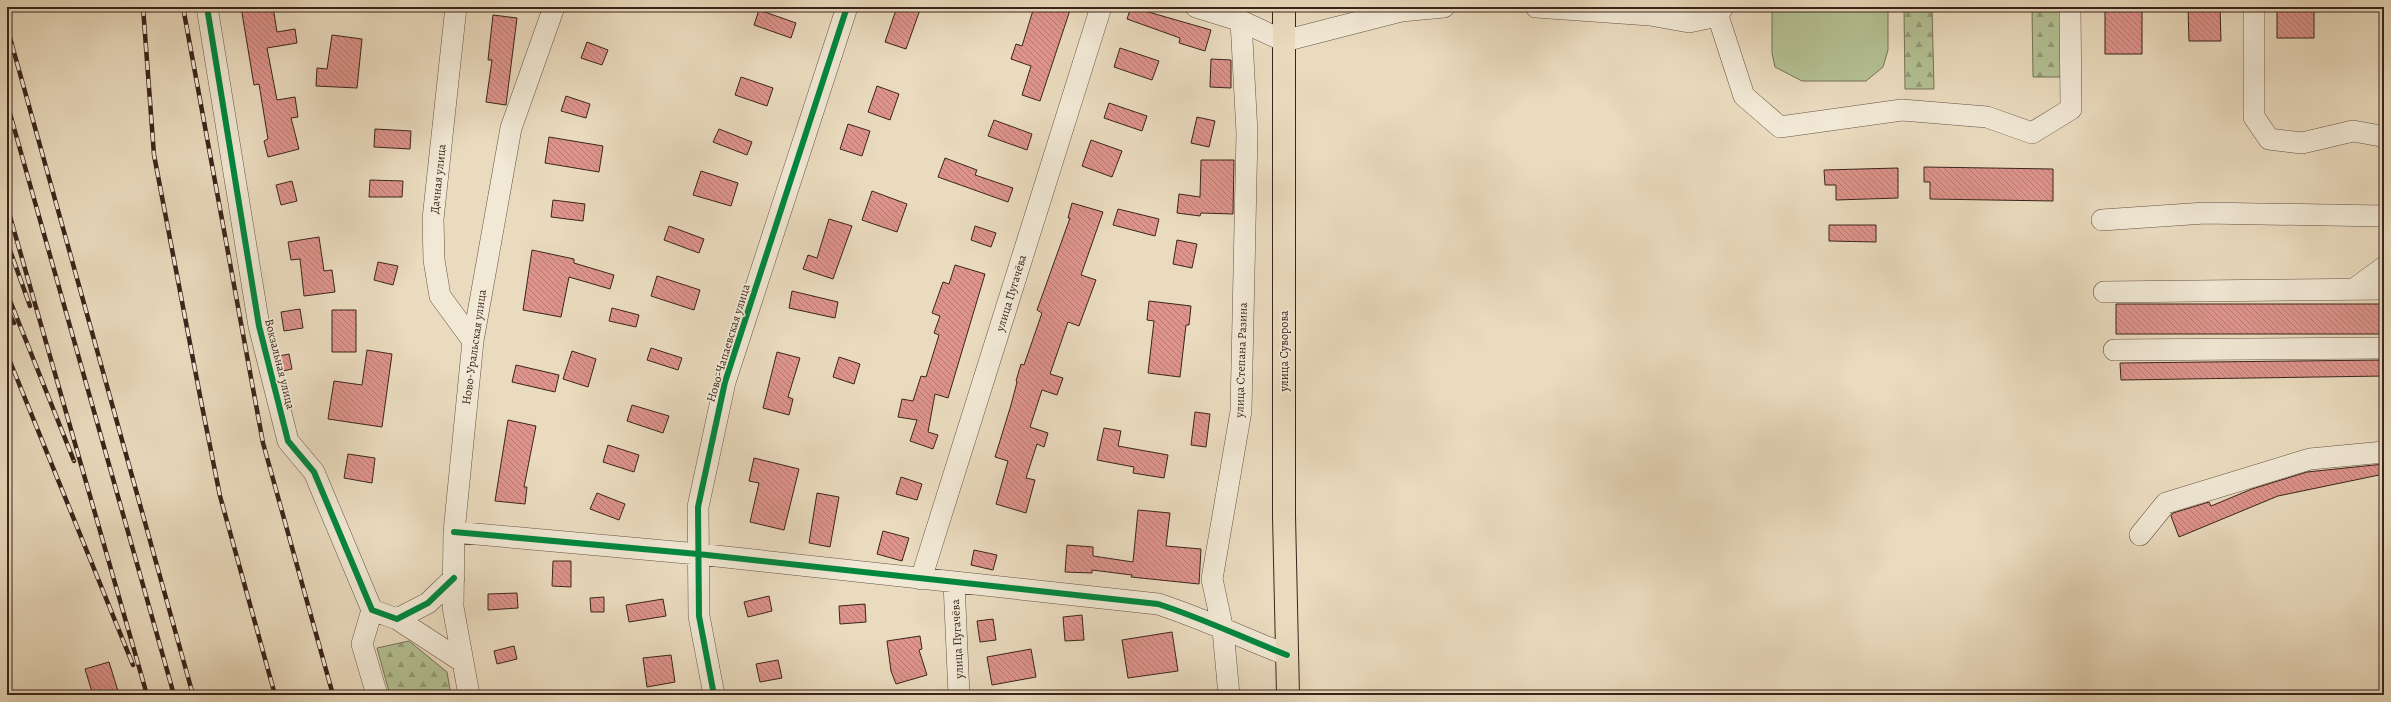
<svg xmlns="http://www.w3.org/2000/svg" width="2391" height="702" viewBox="0 0 2391 702" font-family="Alegreya,serif">
	<defs>
		<pattern id="forest-firs" width="22" height="20" patternUnits="userSpaceOnUse"><rect width="22" height="20" fill="#b4c194"/><path d="M5 1l3.5 6h-7zM16 11l3.5 6h-7z" fill="#939d78"/></pattern>
		<pattern id="building-back-hatch" width="6" height="6" patternUnits="userSpaceOnUse"><rect width="6" height="6" fill="#de948c"/><path d="M-1 5l2 2M0 0l6 6M5-1l2 2" fill="none" stroke="#b57972"/></pattern>
	</defs>
	<rect width="100%" height="100%" fill="#eadbbe"/>
	<filter id="stains"><feTurbulence type="fractalNoise" baseFrequency=".005" numOctaves="4"/><feColorMatrix values="0 0 0 0 .2 0 0 0 0 .09 0 0 0 0 .02 0 0 0 .5 -.17"/></filter>
	<radialGradient id="worn" r=".72"><stop offset=".6" stop-color="#630" stop-opacity="0"/><stop offset="1" stop-color="#630" stop-opacity=".3"/></radialGradient>
	<path fill="url(#forest-firs)" stroke="#777258" d="M1904 7H1932L1934 89H1905Z
		M2032 7H2065L2066 77H2033Z
		M409 641 447 672 451 695H390L377 648Z"/>
	<path fill="#b4c194" stroke="#777258" d="M1772 7H1888V50L1883 67 1866 81H1802L1775 67 1772 53Z"/>
	<path fill="url(#building-back-hatch)" stroke="#3a241b" d="M241 7H273L277 32 295 29 297 43 267 48 277 100 295 97 298 117 291 118 299 149 268 157 264 141 268 139 259 84 254 85Z
		M897 7H921L906 49 885 42Z
		M1034 7H1071L1040 101 1022 95 1031 66 1011 59 1016 44 1022 46Z
		M1131 7 1211 30 1205 51 1179 43 1180 38 1127 19Z
		M2105 7H2142V54H2105Z
		M2188 7H2220L2221 41H2189Z
		M2277 7H2314V38H2277Z
		M759 10 796 23 791 38 754 25Z
		M493 15 517 18 506 105 486 102 492 60H488Z
		M332 35 362 39 357 88 316 86 317 68 327 69Z
		M587 42 608 50 602 65 581 58Z
		M1120 48 1159 61 1152 80 1114 67Z
		M1211 59 1231 60V88L1210 87Z
		M741 77 773 88 767 106 735 95Z
		M877 86 899 94 890 120 868 112Z
		M566 96 590 104 586 118 561 111Z
		M1109 103 1147 116 1142 131 1104 118Z
		M1197 117 1215 121 1209 147 1191 143Z
		M994 120 1032 134 1027 150 988 136Z
		M848 124 870 131 862 156 840 149Z
		M375 129 411 131 410 149 374 147Z
		M719 129 752 142 747 155 713 142Z
		M549 137 603 146 599 172 545 163Z
		M1091 140 1122 151 1112 177 1082 166Z
		M945 158 977 170 975 175 1013 188 1008 202 938 177Z
		M1201 160H1234L1233 214 1201 213 1200 216 1177 213 1179 194 1200 197Z
		M1924 167 2053 169V201L1930 199V182H1924Z
		M1898 168V198L1836 200V185H1825L1824 170Z
		M701 171 738 183 731 206 693 195Z
		M370 180 403 181 402 197H369Z
		M292 181 297 201 281 205 276 185Z
		M872 191 907 204 897 232 862 220Z
		M553 200 585 204 583 221 551 217Z
		M1072 203 1103 212 1081 275 1096 280 1079 326 1068 322 1050 374 1063 378 1057 395 1042 390 1030 427 1048 433 1044 447 1037 444 1026 478 1035 480 1026 513 996 504 1008 461 995 457 1011 405 1017 382 1016 381 1021 364 1024 365 1042 313 1037 310 1070 218H1068Z
		M1118 209 1159 219 1155 236 1113 225Z
		M829 219 852 226 833 279 803 269 808 255 817 258Z
		M1829 225H1876V242L1829 241Z
		M669 226 704 239 699 253 664 240Z
		M975 226 996 233 991 247 971 240Z
		M319 237 324 271 332 270 335 292 304 296 300 259 291 260 288 242Z
		M1177 240 1197 244 1192 268 1173 264Z
		M532 250 574 259V263L614 275 610 289 569 277 561 317 523 310Z
		M378 262 398 266 393 285 374 280Z
		M955 265 985 274 948 398 935 394 928 432 938 435 933 449 910 441 917 420 898 417 902 399 913 401 921 376 926 377 939 335 934 333 940 316 932 313 943 282 949 284Z
		M657 276 700 290 694 310 651 296Z
		M792 291 838 302 835 318 789 308Z
		M1149 301 1191 306 1189 325H1186L1180 377 1148 373 1154 321 1147 320Z
		M2116 304H2384V334H2116Z
		M612 308 639 315 636 327 609 321Z
		M300 309 303 328 284 331 281 312Z
		M332 310H356V352H332Z
		M651 348 682 358 678 370 647 360Z
		M367 350 392 354 382 427 328 419 334 381 362 385Z
		M572 351 596 359 588 387 563 379Z
		M777 352 800 358 788 397 793 399 789 415 763 408Z
		M289 354 292 369 283 371 279 356Z
		M839 357 860 364 854 384 833 377Z
		M2384 360V376L2121 380 2120 363Z
		M516 365 559 375 555 392 512 382Z
		M632 405 669 416 663 433 627 421Z
		M1195 412 1210 414 1206 447 1191 445Z
		M508 420 536 426 524 487H527L525 504 495 501Z
		M1104 428 1121 431 1118 446 1168 455 1164 478 1133 473 1134 467 1097 460Z
		M608 445 639 455 634 472 603 462Z
		M348 454 375 458 372 483 344 478Z
		M754 458 799 469 784 530 750 522 759 483 749 481Z
		M2384 464V474L2278 496 2179 537 2171 516 2173 513 2209 502 2211 506 2252 489 2307 472Z
		M901 477 922 484 917 500 896 494Z
		M597 493 625 504 619 520 590 509Z
		M817 493 839 497 830 547 809 543Z
		M1138 510 1170 513 1166 546 1201 549 1199 584 1131 577 1132 575 1092 570V573L1065 572 1067 545 1093 547V556L1133 562Z
		M883 531 909 538 902 561 877 554Z
		M974 550 997 555 993 570 971 565Z
		M553 561H571V587L552 586Z
		M517 593 518 608 488 610V594Z
		M769 596 772 611 748 617 744 602Z
		M604 597V612H591L590 598Z
		M663 599 666 616 629 622 626 605Z
		M865 604 866 622 840 624 839 606Z
		M1082 615 1084 640 1065 641 1063 617Z
		M993 619 996 640 980 642 977 621Z
		M1172 632 1178 671 1128 678 1122 640Z
		M920 636 922 649 919 650 927 675 896 684 891 671 887 641Z
		M514 646 517 659 497 664 494 651Z
		M1031 649 1036 677 992 685 987 657Z
		M671 655 675 682 647 687 643 658Z
		M778 660 782 678 760 682 756 664Z
		M109 662 118 691 102 695H93L85 669Z"/>
	<g fill="none" stroke-linecap="round" stroke-linejoin="round">
		<defs>
			<path id="minor" d="M207 7 259 326 288 441 314 472 372 610 397 619 428 603 454 578
				M456 7 433 219 434 260 440 296 473 341
				M1196 7 1241 21 1284 41 1401 11 1444 7
				M1536 7 1650 15 1689 22 1718 16 1723 7
				M2254 7V117L2269 139 2302 143 2353 131 2381 136 2384 138
				M1718 16 1744 96 1780 127 1902 110 1987 117 2032 133 2071 109 2070 7
				M2102 220 2205 213 2384 216
				M2354 289 2384 267
				M2104 292 2384 289
				M2114 350 2384 348
				M454 532 698 554 1158 604C1202 618 1243 638 1287 655
				M2140 535 2166 503 2310 459 2384 452
				M921 579 1101 7
				M954 583 959 695
				M372 610 362 644 377 695
				M397 619 463 662
				M469 695 453 607 454 532 473 341 511 128 554 7
				M714 695 699 616 698 507 725 382 847 7
				M1229 695 1223 630 1212 579 1241 411 1247 133 1241 21"/>
			<path id="major" d="M1284 7V516L1288 695"/>
		</defs>
		<use href="#minor" stroke="#665244" stroke-width="22"/>
		<use href="#major" stroke="#3a241b" stroke-width="24"/>
		<use href="#minor" stroke="#f1e8d5" stroke-width="21"/>
		<use href="#major" stroke="#eadbbe" stroke-width="22"/>
		<defs>
			<path id="rail" d="M143 7 154 155 201 401 220 496 275 695
				M183 7 263 443 333 695
				M7 27 193 695
				M7 103 174 695
				M7 206 147 695
				M7 242 30 306
				M7 293 74 461
				M7 310 14 323
				M7 354 133 665"/>
		</defs>
		<use href="#rail" stroke="#3a241b" stroke-width="4.5"/>
		<use href="#rail" stroke="#f1e8d5" stroke-width="3" stroke-dasharray="9" stroke-linecap="butt"/>
		<defs>
			<path id="cycleway" d="M207 7 259 326 288 441 314 472 372 610 397 619 428 603 454 578
				M454 532 698 554 1158 604C1202 618 1243 638 1287 655
				M714 695 699 616 698 507 725 382 847 7"/>
		</defs>
		<use href="#cycleway" stroke="#f1e8d5" stroke-width="8"/>
		<use href="#cycleway" stroke="#00873e" stroke-width="6"/>
	</g>
	<g text-anchor="middle" dominant-baseline="central" stroke-width="3.5" stroke-linejoin="round" paint-order="stroke">
		<g font-size="12" fill="#3a241b" stroke="#f1e8d5">
			<text transform="translate(438 179) rotate(-84)">Дачная улица</text>
			<text transform="translate(1011 293) rotate(-73)">улица Пугачёва</text>
			<text transform="translate(728 343) rotate(-73)">Ново-Чапаевская улица</text>
			<text transform="translate(474 347) rotate(-82)">Ново-Уральская улица</text>
			<text transform="translate(1284 351) rotate(-90)">улица Суворова</text>
			<text transform="translate(1241 360) rotate(-88)">улица Степана Разина</text>
			<text transform="translate(280 364) rotate(76)">Вокзальная улица</text>
			<text transform="translate(957 639) rotate(-93)">улица Пугачёва</text>
		</g>
	</g>
	<rect width="2391" height="702" fill="none" stroke="#eadbbe" stroke-width="24"/>
	<rect x="8" y="8" width="2375" height="686" fill="none" stroke="#3a241b" stroke-width="2"/>
	<rect x="12" y="12" width="2367" height="678" fill="none" stroke="#3a241b"/>
	<rect width="100%" height="100%" filter="url(#stains)"/>
	<rect width="100%" height="100%" fill="url(#worn)"/>
</svg>
